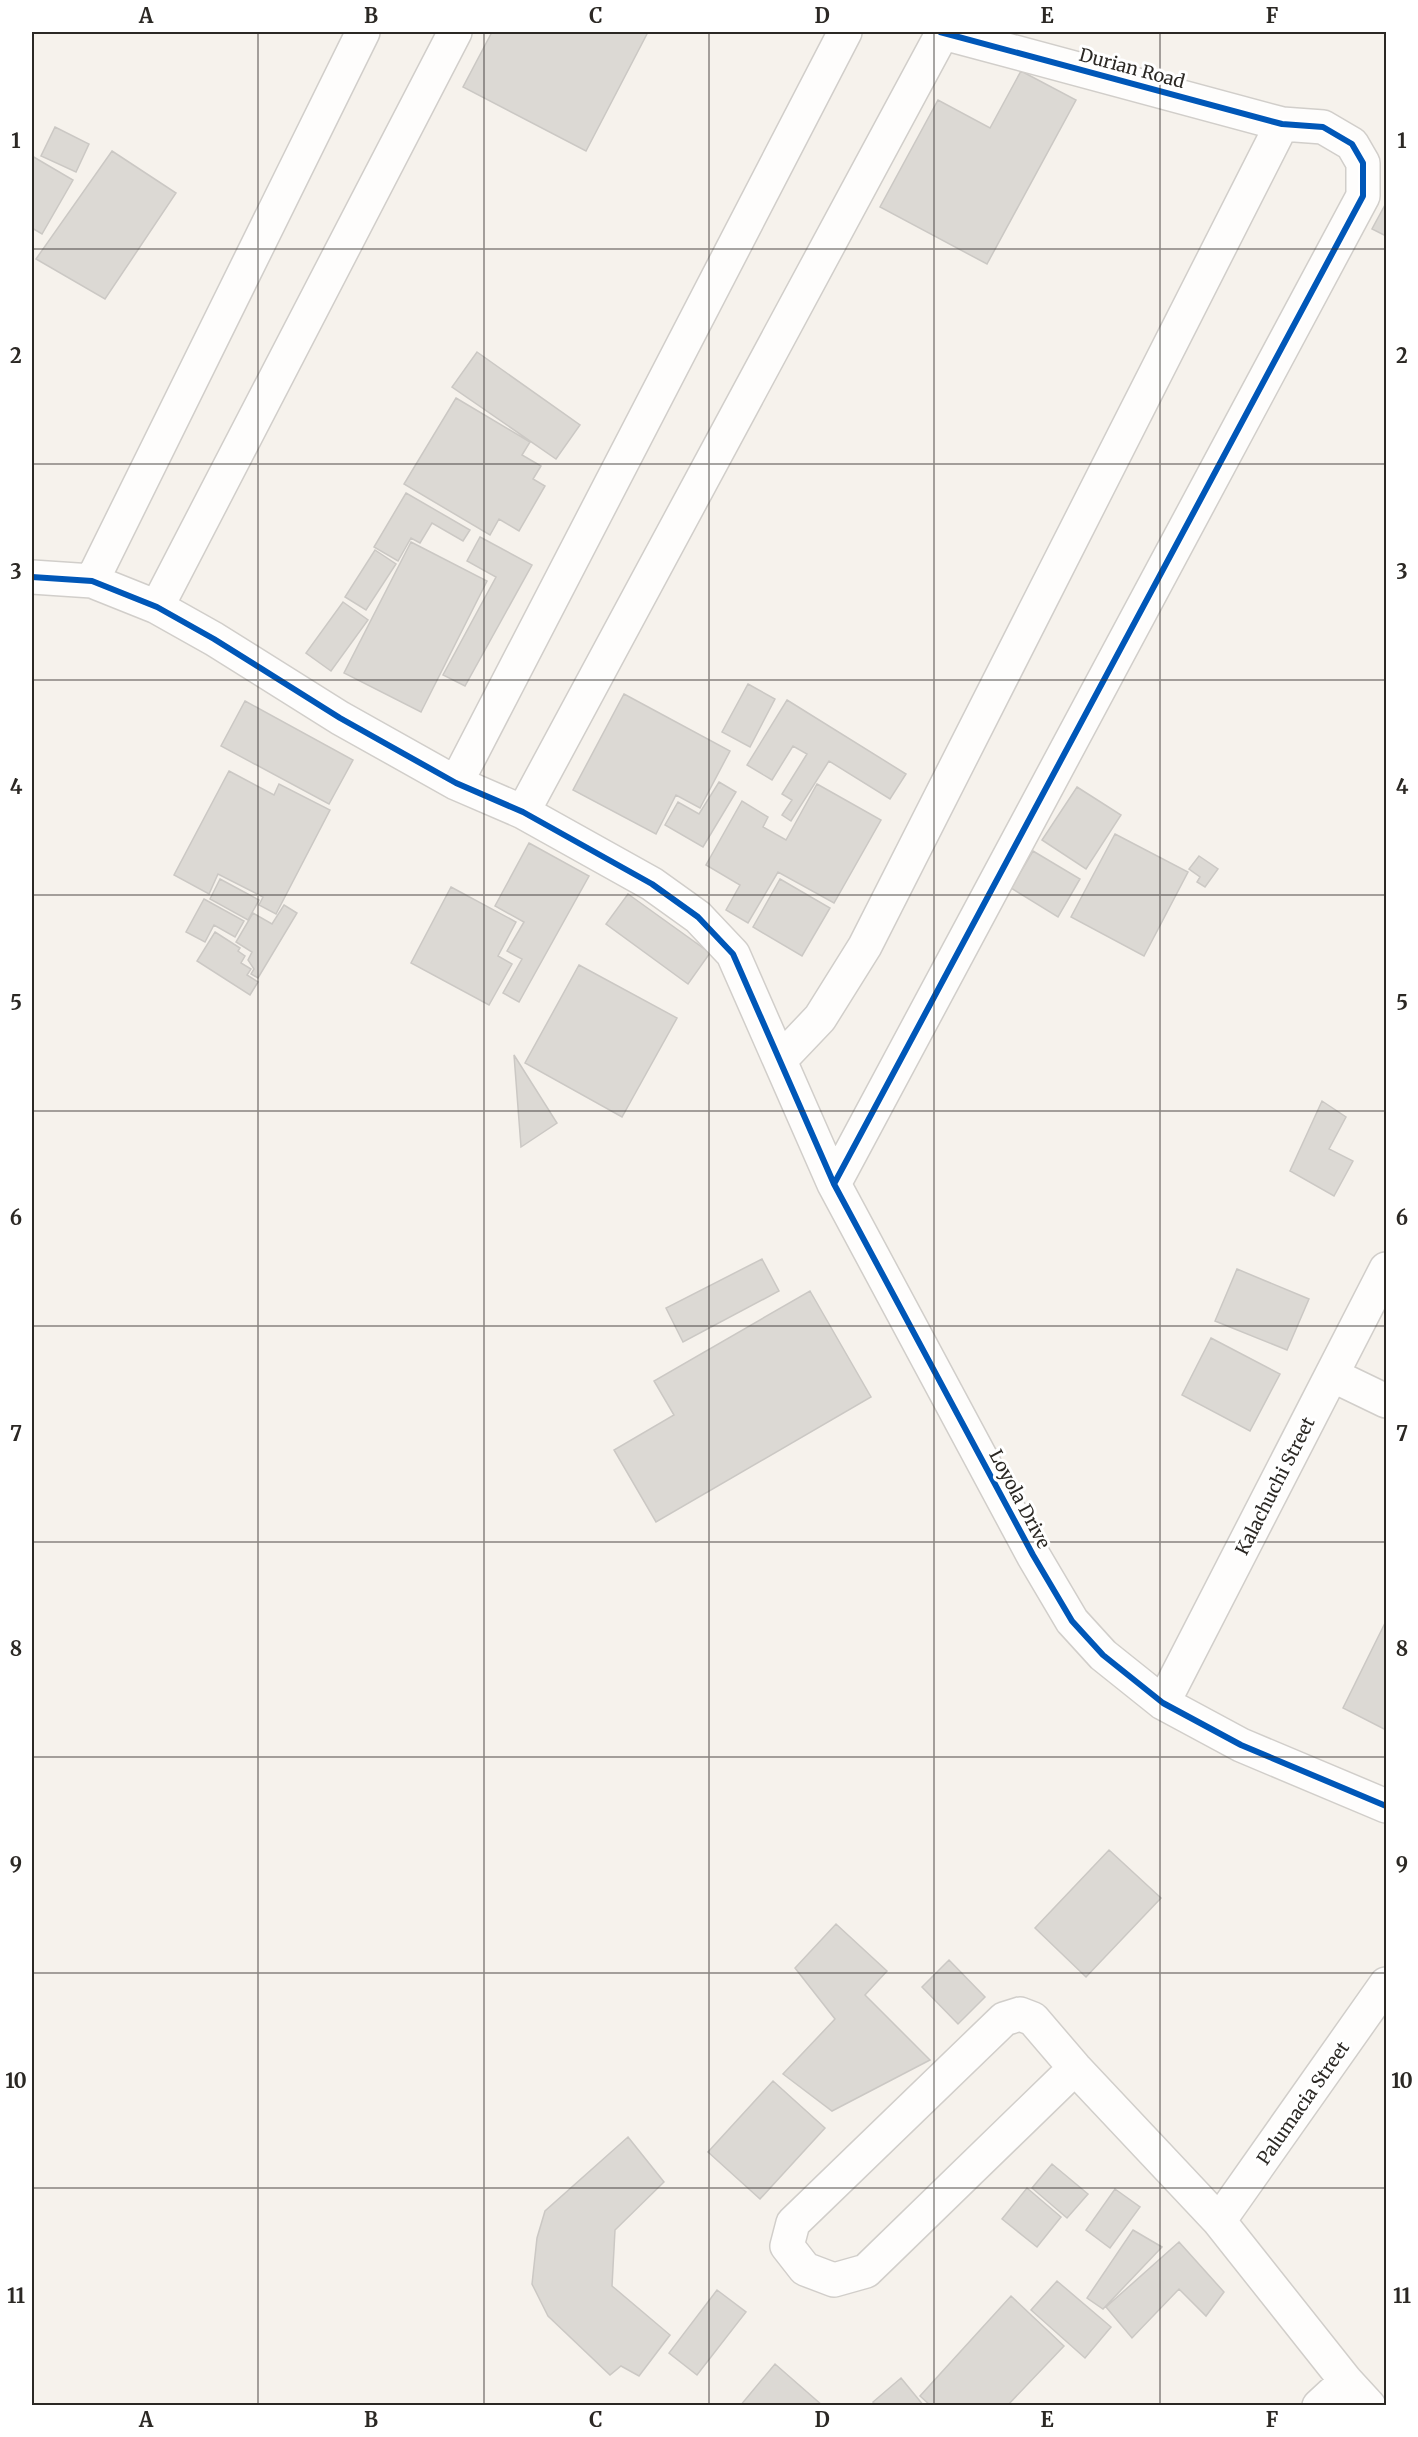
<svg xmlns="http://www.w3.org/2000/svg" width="1418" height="2437" viewBox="0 0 1418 2437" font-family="Merriweather,serif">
	<rect width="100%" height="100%" fill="#f6f2ec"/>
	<path fill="#dcd9d4" stroke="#cbc8c4" stroke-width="1.5" d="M492 32H648L586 151 463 87Z
		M1021 71 1076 100 987 264 880 207 938 100 990 128Z
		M55 127 89 144 76 172 41 156Z
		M112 151 176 193 105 299 36 259Z
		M32 156 73 180 42 234 32 228Z
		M1386 203V236L1372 229Z
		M477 352 580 425 556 459 452 387Z
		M456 398 530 442 522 455 541 466 533 479 545 486 519 531 499 519 490 535 404 484Z
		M406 493 470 530 463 541 432 523 420 543 411 538 398 561 374 547Z
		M480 537 532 565 465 686 443 675 496 577 467 561Z
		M411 542 487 581 421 712 344 673Z
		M375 550 396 564 366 610 345 597Z
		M343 602 368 620 331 671 306 653Z
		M748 684 775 699 750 747 722 732Z
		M624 694 730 751 700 808 676 795 656 834 573 790Z
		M787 700 906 774 890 799 829 761 791 821 782 815 792 800 782 794 807 754 793 746 772 780 747 765Z
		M245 701 353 760 329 804 221 746Z
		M229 771 274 795 279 784 330 810 276 914 259 905 263 897 218 874 209 894 174 875Z
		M719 782 736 792 703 847 665 825 678 802 699 814Z
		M817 784 881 820 834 903 778 872 748 923 726 910 740 885 706 865 742 801 768 817 763 827 786 840Z
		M1077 787 1121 815 1086 869 1042 840Z
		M1115 834 1188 872 1144 956 1071 917Z
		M529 843 589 876 519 1002 503 993 522 959 507 951 524 922 495 906Z
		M1033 851 1080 879 1058 917 1011 888Z
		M1199 856 1218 869 1205 887 1197 882 1200 877 1189 869Z
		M220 879 259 900 248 920 210 899Z
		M780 879 830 908 802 956 753 927Z
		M451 887 516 922 498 956 512 964 489 1005 411 963Z
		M628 894 710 953 688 984 606 924Z
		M204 899 244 921 235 937 214 925 205 942 186 932Z
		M284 905 297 913 258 978 251 974 254 969 248 960 252 952 236 942 253 913 272 924Z
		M215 932 240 948 238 951 245 956 241 963 251 969 247 975 258 982 250 995 197 961Z
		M579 965 677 1018 622 1117 525 1063Z
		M514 1055 557 1123 521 1147Z
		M1322 1101 1346 1117 1329 1149 1353 1161 1334 1196 1290 1171Z
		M762 1259 779 1291 683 1342 666 1308Z
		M1237 1269 1309 1299 1287 1350 1215 1321Z
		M810 1291 871 1397 656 1522 614 1450 674 1415 654 1381Z
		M1211 1338 1280 1374 1250 1431 1182 1395Z
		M1386 1621V1730L1343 1708Z
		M1109 1850 1161 1898 1086 1977 1035 1928Z
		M836 1924 887 1971 865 1995 930 2060 832 2111 783 2074 835 2019 795 1968Z
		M949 1960 985 1997 958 2024 922 1987Z
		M773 2081 825 2128 760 2199 708 2152Z
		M628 2137 664 2182 615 2230 612 2286 670 2335 639 2376 621 2366 610 2375 548 2316 532 2284 537 2238 545 2211Z
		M1052 2164 1088 2194 1067 2218 1032 2188Z
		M1027 2188 1061 2217 1037 2247 1002 2219Z
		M1115 2189 1140 2207 1110 2248 1086 2230Z
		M1133 2230 1162 2247 1103 2309 1087 2298Z
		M1179 2242 1224 2292 1206 2316 1179 2289 1132 2338 1106 2307Z
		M1057 2281 1111 2327 1085 2358 1031 2310Z
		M717 2290 746 2312 697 2375 669 2353Z
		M1011 2296 1064 2346 1007 2406H931L920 2396Z
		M775 2364 823 2406H740Z
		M901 2378 924 2406H876L873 2402Z"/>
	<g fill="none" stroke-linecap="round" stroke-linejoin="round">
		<defs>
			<path id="minor" d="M32 577 92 581 157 607 214 639 340 718 456 783 523 812 652 884 698 917 733 954 834 1184 1033 1555 1072 1621 1103 1655 1163 1703 1241 1745 1386 1806
				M92 581 363 32
				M157 607 455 32
				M456 783 845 32
				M523 812 943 32
				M780 1060 820 1018 865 946 1282 124
				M834 1184 1363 196V163L1352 144 1323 127 1282 124 940 32
				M1332 1375 1386 1401
				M1163 1703 1386 1269
				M1075 2068 866 2271 834 2280 805 2269 787 2246 793 2223 1004 2019 1020 2014 1033 2019 1075 2068 1219 2221 1346 2381 1369 2406
				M1219 2221 1386 1984
				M1319 2406 1346 2381"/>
		</defs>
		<use href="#minor" stroke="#d1ceca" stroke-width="36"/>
		<use href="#minor" stroke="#fefdfc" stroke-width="33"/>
		<defs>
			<path id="cycleway" d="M32 577 92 581 157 607 214 639 340 718 456 783 523 812 652 884 698 917 733 954 834 1184 1033 1555 1072 1621 1103 1655 1163 1703 1241 1745 1386 1806
				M834 1184 1363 196V163L1352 144 1323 127 1282 124 940 32"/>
		</defs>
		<use href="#cycleway" stroke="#fff" stroke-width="10"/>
		<use href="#cycleway" stroke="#0057b8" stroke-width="6"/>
	</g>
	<path fill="none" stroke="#2b2824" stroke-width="1.5" stroke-opacity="0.55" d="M258 32V2406M484 32V2406M709 32V2406M934 32V2406M1160 32V2406M32 249H1386M32 464H1386M32 680H1386M32 895H1386M32 1111H1386M32 1326H1386M32 1542H1386M32 1757H1386M32 1973H1386M32 2188H1386"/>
	<g text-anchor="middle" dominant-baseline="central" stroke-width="6" stroke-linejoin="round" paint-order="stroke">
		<g font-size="18" fill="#2b2824" stroke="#fff">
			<text transform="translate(1132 68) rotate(15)">Durian Road</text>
			<text transform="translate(1275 1486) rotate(-63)">Kalachuchi Street</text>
			<text transform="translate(1020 1499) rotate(62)">Loyola Drive</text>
			<text transform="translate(1303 2103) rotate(-55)">Palumacia Street</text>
		</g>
	</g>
	<rect width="1418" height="2437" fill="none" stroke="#ffffff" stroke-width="66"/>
	<rect x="33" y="33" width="1352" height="2371" fill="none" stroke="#2b2824" stroke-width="2"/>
	<g font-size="20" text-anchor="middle" font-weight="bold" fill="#2b2824">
		<text x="146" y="23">A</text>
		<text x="371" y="23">B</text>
		<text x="596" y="23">C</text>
		<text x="822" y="23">D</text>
		<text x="1047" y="23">E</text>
		<text x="1272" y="23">F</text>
		<text x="16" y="148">1</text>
		<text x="1402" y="148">1</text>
		<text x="16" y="363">2</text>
		<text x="1402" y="363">2</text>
		<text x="16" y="579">3</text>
		<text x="1402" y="579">3</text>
		<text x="16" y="794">4</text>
		<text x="1402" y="794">4</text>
		<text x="16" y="1010">5</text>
		<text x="1402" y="1010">5</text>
		<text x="16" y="1225">6</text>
		<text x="1402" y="1225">6</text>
		<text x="16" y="1441">7</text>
		<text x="1402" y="1441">7</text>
		<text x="16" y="1656">8</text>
		<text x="1402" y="1656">8</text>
		<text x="16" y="1872">9</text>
		<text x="1402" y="1872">9</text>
		<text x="16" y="2088">10</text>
		<text x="1402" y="2088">10</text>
		<text x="16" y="2303">11</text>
		<text x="1402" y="2303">11</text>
		<text x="146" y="2427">A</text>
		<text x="371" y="2427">B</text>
		<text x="596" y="2427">C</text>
		<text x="822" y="2427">D</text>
		<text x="1047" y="2427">E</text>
		<text x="1272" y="2427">F</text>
	</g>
</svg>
